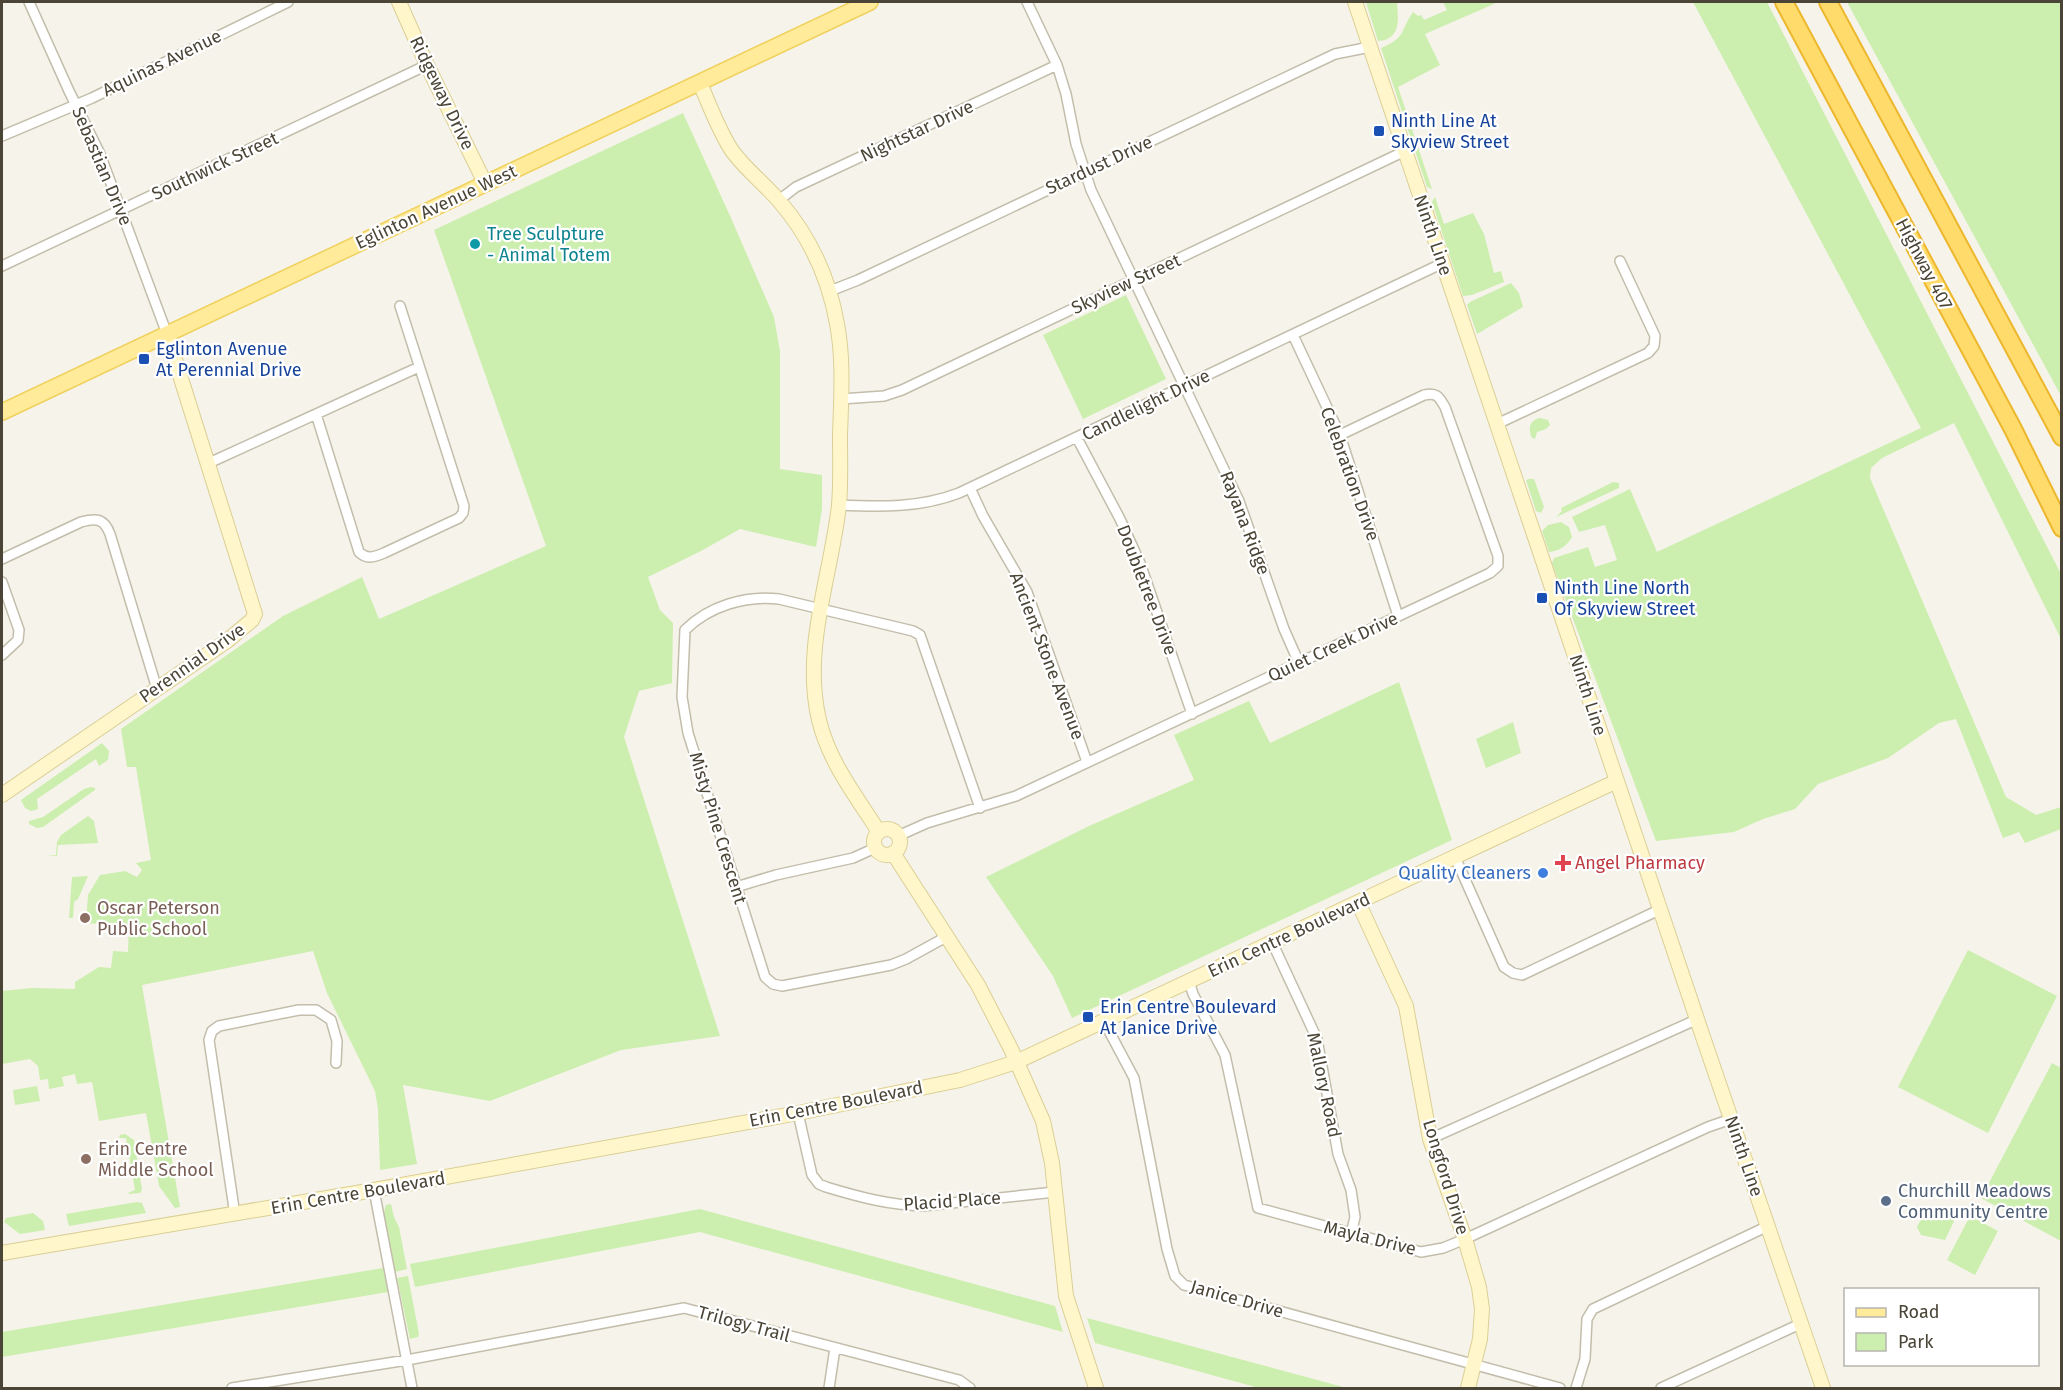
<svg xmlns="http://www.w3.org/2000/svg" width="2063" height="1390" viewBox="0 0 2063 1390" font-family="'Fira Sans',sans-serif">
	<rect width="100%" height="100%" fill="#f6f4ea"/>
	<path fill="#cceeaf" d="M1366 2H1397C1398 18 1402 39 1378 41Z
		M1443 2H1496L1494 4 1425 34 1440 65 1398 87 1432 189 1427 187 1381 48C1406 38 1400 31 1413 12L1418 16 1421 15 1424 20 1447 10Z
		M1693 2H1767L2061 574V639L1954 423 1882 458 1871 468 1870 478 2006 797 2036 815 2061 807V829L2025 843 2019 832 2003 838 1956 719 1939 723 1888 758 1818 784 1795 809 1763 819 1734 832 1656 841 1552 563 1554 558 1588 547 1595 567 1617 560 1605 525 1579 532 1572 517 1630 489 1657 552 1921 428Z
		M1847 2H2061V397L2060 394Z
		M683 113 731 218 774 317 780 351V469L822 475V509L816 547 740 529 701 551 648 577 660 610 673 623 672 683 639 691 624 737 720 1036 621 1050 490 1101 403 1085 417 1164 380 1170 378 1109 375 1091 327 993 313 951 142 985 180 1207 175 1208 159 1186 146 1113 99 1121 92 1082 77 1084 75 1074 62 1077 64 1086 49 1089 48 1079 40 1080 38 1066 30 1059 2 1064V991L32 988 75 989V982L99 967 111 968 113 951 128 952 129 926 86 923 88 895 100 875 125 871 137 877 142 870 136 863 151 860 136 767H127L121 729 283 616 362 577 379 619 546 546 434 230Z
		M1435 197 1444 224 1473 213 1484 234 1494 273 1501 271 1504 282 1472 295 1463 296 1432 202Z
		M1511 283 1519 293 1523 307 1477 334 1467 305 1470 302Z
		M1126 295 1166 379 1083 419 1043 335Z
		M1540 418 1548 420 1550 425 1546 429 1537 432 1535 439 1532 438C1528 429 1529 420 1540 418Z
		M1529 479H1534L1544 507 1541 513 1536 511 1526 480Z
		M1613 482 1619 483V488L1556 517 1562 511 1561 508Z
		M1561 522 1569 527 1572 537C1567 546 1559 551 1549 552L1542 531 1548 525Z
		M1399 682 1452 840 1072 1018 1053 976 986 877 1089 826 1194 780 1174 735 1249 701 1270 743Z
		M1513 722 1521 753 1486 768 1476 739Z
		M102 743 109 751 108 760 99 766 96 759 37 799 38 809 31 811 25 808 21 800Z
		M91 787 95 788V790L43 827 37 828 29 824V821L43 817 84 789Z
		M88 816 94 821 98 843 58 845 57 856 46 855H56L57 842 61 835Z
		M88 876 78 899 74 902 73 918H69L72 877Z
		M1968 950 2057 996 1988 1133 1898 1087Z
		M2052 1063 2061 1068V1241L1981 1198Z
		M37 1086 40 1101 15 1105 13 1090Z
		M125 1134 134 1140 142 1190 140 1193 129 1194 128 1193 135 1190 126 1138H119L120 1135Z
		M137 1202 142 1203 146 1213 69 1226 66 1214Z
		M391 1204 394 1217 399 1227 407 1269 395 1272 384 1212 386 1205Z
		M1935 1208 1951 1210 1956 1217 1945 1240 1921 1235 1917 1227 1925 1211Z
		M700 1209 1055 1306 1063 1332 700 1232 415 1287 410 1264Z
		M33 1213 43 1221 45 1230 20 1234 4 1222 6 1218Z
		M1970 1216 1998 1231 1975 1275 1947 1260Z
		M383 1268 388 1292 2 1357V1332Z
		M408 1276 419 1334 418 1337 410 1339 397 1278Z
		M1087 1318 1347 1388H1259L1095 1343Z"/>
	<g fill="none" stroke-linecap="round" stroke-linejoin="round">
		<defs>
			<path id="street" d="M29 2 69 91 100 154 167 334
				M1027 2 1057 65 1066 94 1076 144 1091 190 1239 501 1284 629 1299 663
				M2 136 92 98 288 2
				M779 200 796 187 1057 65
				M2 266 427 65
				M830 291 858 280 1335 54 1370 47
				M1293 335 1340 435 1398 616
				M841 399 884 396 902 390 1405 151
				M316 414 359 552C367 560 374 557 384 553L459 518 463 513 464 506 400 306
				M1497 424 1648 353 1654 346 1655 336 1620 261
				M1077 438 1120 519 1140 563 1192 714
				M209 463 419 367
				M970 488 983 516 1027 592 1087 762
				M839 505C880 507 920 508 959 493L1443 263
				M2 559 81 522C96 518 104 518 110 534L157 689
				M2 582 19 630 18 640 2 655
				M898 836 927 823 1016 796 1490 573 1498 566V556L1445 407C1439 397 1437 392 1424 395L1340 435
				M1455 857 1504 967 1513 973 1522 975 1661 909
				M736 887 776 875 853 858 875 848
				M946 937 906 959 891 965 782 986 773 984 765 977 688 733 682 697 685 630C709 606 746 595 779 599L913 631 920 635 980 808
				M1272 942 1317 1039 1338 1154 1351 1190 1355 1217 1351 1234
				M1189 981 1193 994 1225 1055 1258 1208 1421 1252 1443 1248 1465 1239 1708 1127 1731 1119
				M1106 1020 1110 1033 1134 1078 1167 1249 1175 1276 1184 1285 1560 1388
				M798 1113 812 1175 819 1184 826 1187C859 1197 889 1205 923 1206L1055 1192
				M1430 1139 1698 1019
				M374 1190 412 1388
				M235 1215 209 1040 212 1031 219 1026 299 1010H316L331 1020 337 1041 336 1063
				M232 1388 407 1360 684 1308 959 1380 970 1388
				M829 1388 835 1348
				M1576 1388 1585 1359 1587 1319 1593 1309 1768 1226
				M1661 1388 1800 1324"/>
			<path id="secondary" d="M399 2 427 65 485 183
				M1355 2 1703 1037 1823 1388
				M700 83C709 104 720 134 733 152 747 171 765 184 780 202 810 237 829 278 837 324 844 360 841 399 840 437 840 459 841 482 839 505 831 577 802 648 819 720 829 762 856 796 879 832
				M2 795 227 641 252 620 255 614 167 334
				M874 842a13 13 0 1 1 26 0a13 13 0 1 1-26 0Z
				M893 853 978 985 1011 1049 1043 1121 1052 1163 1066 1296 1096 1388
				M1358 902 1406 1006 1430 1139 1465 1239 1479 1287 1482 1309 1480 1339 1468 1388
				M2 1253 374 1190 798 1113 960 1080 1016 1062 1617 781"/>
			<path id="primary" d="M2 412 870 2"/>
			<path id="highway" d="M1784 2 2013 429 2062 528
				M1828 2 2062 437"/>
		</defs>
		<use href="#street" stroke="#c3bdab" stroke-width="12"/>
		<use href="#secondary" stroke="#dbce95" stroke-width="16"/>
		<use href="#primary" stroke="#f0d15e" stroke-width="18"/>
		<use href="#highway" stroke="#edb72d" stroke-width="20"/>
		<use href="#street" stroke="#fff" stroke-width="9"/>
		<use href="#secondary" stroke="#fff7cb" stroke-width="14"/>
		<use href="#primary" stroke="#ffeb9a" stroke-width="15"/>
		<use href="#highway" stroke="#ffdb6c" stroke-width="16"/>
	</g>
	<g fill="#1a4fb4" stroke="#fff" stroke-width="2">
		<rect x="1373" y="125" width="12" height="12" rx="3"/>
		<rect x="138" y="353" width="12" height="12" rx="3"/>
		<rect x="1536" y="592" width="12" height="12" rx="3"/>
		<rect x="1082" y="1011" width="12" height="12" rx="3"/>
	</g>
	<circle fill="#0f9aa8" stroke="#fff" stroke-width="2" cx="475" cy="244" r="6"/>
	<path fill="#e0444e" stroke="#fff" stroke-width="2" d="M1560 854h6v6h6v6h-6v6h-6v-6h-6v-6h6z"/>
	<circle fill="#3f7fe0" stroke="#fff" stroke-width="2" cx="1543" cy="873" r="6"/>
	<g fill="#8d6e63" stroke="#fff" stroke-width="2">
		<circle cx="85" cy="918" r="6"/>
		<circle cx="86" cy="1159" r="6"/>
	</g>
	<circle fill="#5c6f8a" stroke="#fff" stroke-width="2" cx="1886" cy="1201" r="6"/>
	<g text-anchor="middle" dominant-baseline="central" stroke-width="4.5" stroke-linejoin="round" paint-order="stroke">
		<g font-size="18" fill="#4b4537" stroke="#fff">
			<text transform="translate(162 63) rotate(-26)">Aquinas Avenue</text>
			<text transform="translate(442 93) rotate(64)">Ridgeway Drive</text>
			<text transform="translate(917 131) rotate(-25)">Nightstar Drive</text>
			<text transform="translate(1099 165) rotate(-25)">Stardust Drive</text>
			<text transform="translate(102 166) rotate(67)">Sebastian Drive</text>
			<text transform="translate(215 166) rotate(-25)">Southwick Street</text>
			<text transform="translate(436 207) rotate(-25)">Eglinton Avenue West</text>
			<text transform="translate(1433 235) rotate(71)">Ninth Line</text>
			<text transform="translate(1924 264) rotate(62)">Highway 407</text>
			<text transform="translate(1126 284) rotate(-25)">Skyview Street</text>
			<text transform="translate(1146 405) rotate(-26)">Candlelight Drive</text>
			<text transform="translate(1350 474) rotate(70)">Celebration Drive</text>
			<text transform="translate(1245 523) rotate(69)">Rayana Ridge</text>
			<text transform="translate(1147 590) rotate(69)">Doubletree Drive</text>
			<text transform="translate(1333 647) rotate(-25)">Quiet Creek Drive</text>
			<text transform="translate(1047 656) rotate(69)">Ancient Stone Avenue</text>
			<text transform="translate(192 663) rotate(-35)">Perennial Drive</text>
			<text transform="translate(1588 695) rotate(72)">Ninth Line</text>
			<text transform="translate(718 828) rotate(73)">Misty Pine Crescent</text>
			<text transform="translate(1289 935) rotate(-25)">Erin Centre Boulevard</text>
			<text transform="translate(1324 1085) rotate(78)">Mallory Road</text>
			<text transform="translate(836 1104) rotate(-11)">Erin Centre Boulevard</text>
			<text transform="translate(1744 1156) rotate(71)">Ninth Line</text>
			<text transform="translate(1446 1177) rotate(73)">Longford Drive</text>
			<text transform="translate(358 1193) rotate(-10)">Erin Centre Boulevard</text>
			<text transform="translate(952 1201) rotate(-4)">Placid Place</text>
			<text transform="translate(1370 1238) rotate(14)">Mayla Drive</text>
			<text transform="translate(1237 1299) rotate(16)">Janice Drive</text>
			<text transform="translate(744 1324) rotate(15)">Trilogy Trail</text>
		</g>
		<g font-size="18" fill="#164399" stroke="#fff" text-anchor="start">
			<text x="1391" y="121">Ninth Line At<tspan x="1391" dy="21">Skyview Street</tspan></text>
			<text x="156" y="349">Eglinton Avenue<tspan x="156" dy="21">At Perennial Drive</tspan></text>
			<text x="1554" y="588">Ninth Line North<tspan x="1554" dy="21">Of Skyview Street</tspan></text>
			<text x="1100" y="1007">Erin Centre Boulevard<tspan x="1100" dy="21">At Janice Drive</tspan></text>
		</g>
		<g font-size="18" fill="#0d838f" stroke="#fff" text-anchor="start">
			<text x="487" y="234">Tree Sculpture<tspan x="487" dy="21">- Animal Totem</tspan></text>
		</g>
		<g font-size="18" fill="#be3a42" stroke="#fff" text-anchor="start">
			<text x="1575" y="863">Angel Pharmacy</text>
		</g>
		<g font-size="18" fill="#366cbe" stroke="#fff" text-anchor="end">
			<text x="1531" y="873">Quality Cleaners</text>
		</g>
		<g font-size="18" fill="#785e54" stroke="#fff" text-anchor="start">
			<text x="97" y="908">Oscar Peterson<tspan x="97" dy="21">Public School</tspan></text>
			<text x="98" y="1149">Erin Centre<tspan x="98" dy="21">Middle School</tspan></text>
		</g>
		<g font-size="18" fill="#4e5e75" stroke="#fff" text-anchor="start">
			<text x="1898" y="1191">Churchill Meadows<tspan x="1898" dy="21">Community Centre</tspan></text>
		</g>
	</g>
	<rect width="2063" height="1390" fill="none" stroke="#4b4537" stroke-width="6"/>
	<rect x="1844" y="1288" width="195" height="78" fill="#ffffff" stroke="#b7b5af" stroke-width="1.5"/>
	<rect x="1856" y="1308" width="30" height="9" fill="#ffeb9a" stroke="#b7b5af" stroke-width="1.5"/>
	<text x="1898" y="1318" font-size="18" fill="#4b4537">Road</text>
	<rect x="1856" y="1333" width="30" height="18" fill="#cceeaf" stroke="#b7b5af" stroke-width="1.5"/>
	<text x="1898" y="1348" font-size="18" fill="#4b4537">Park</text>
</svg>
